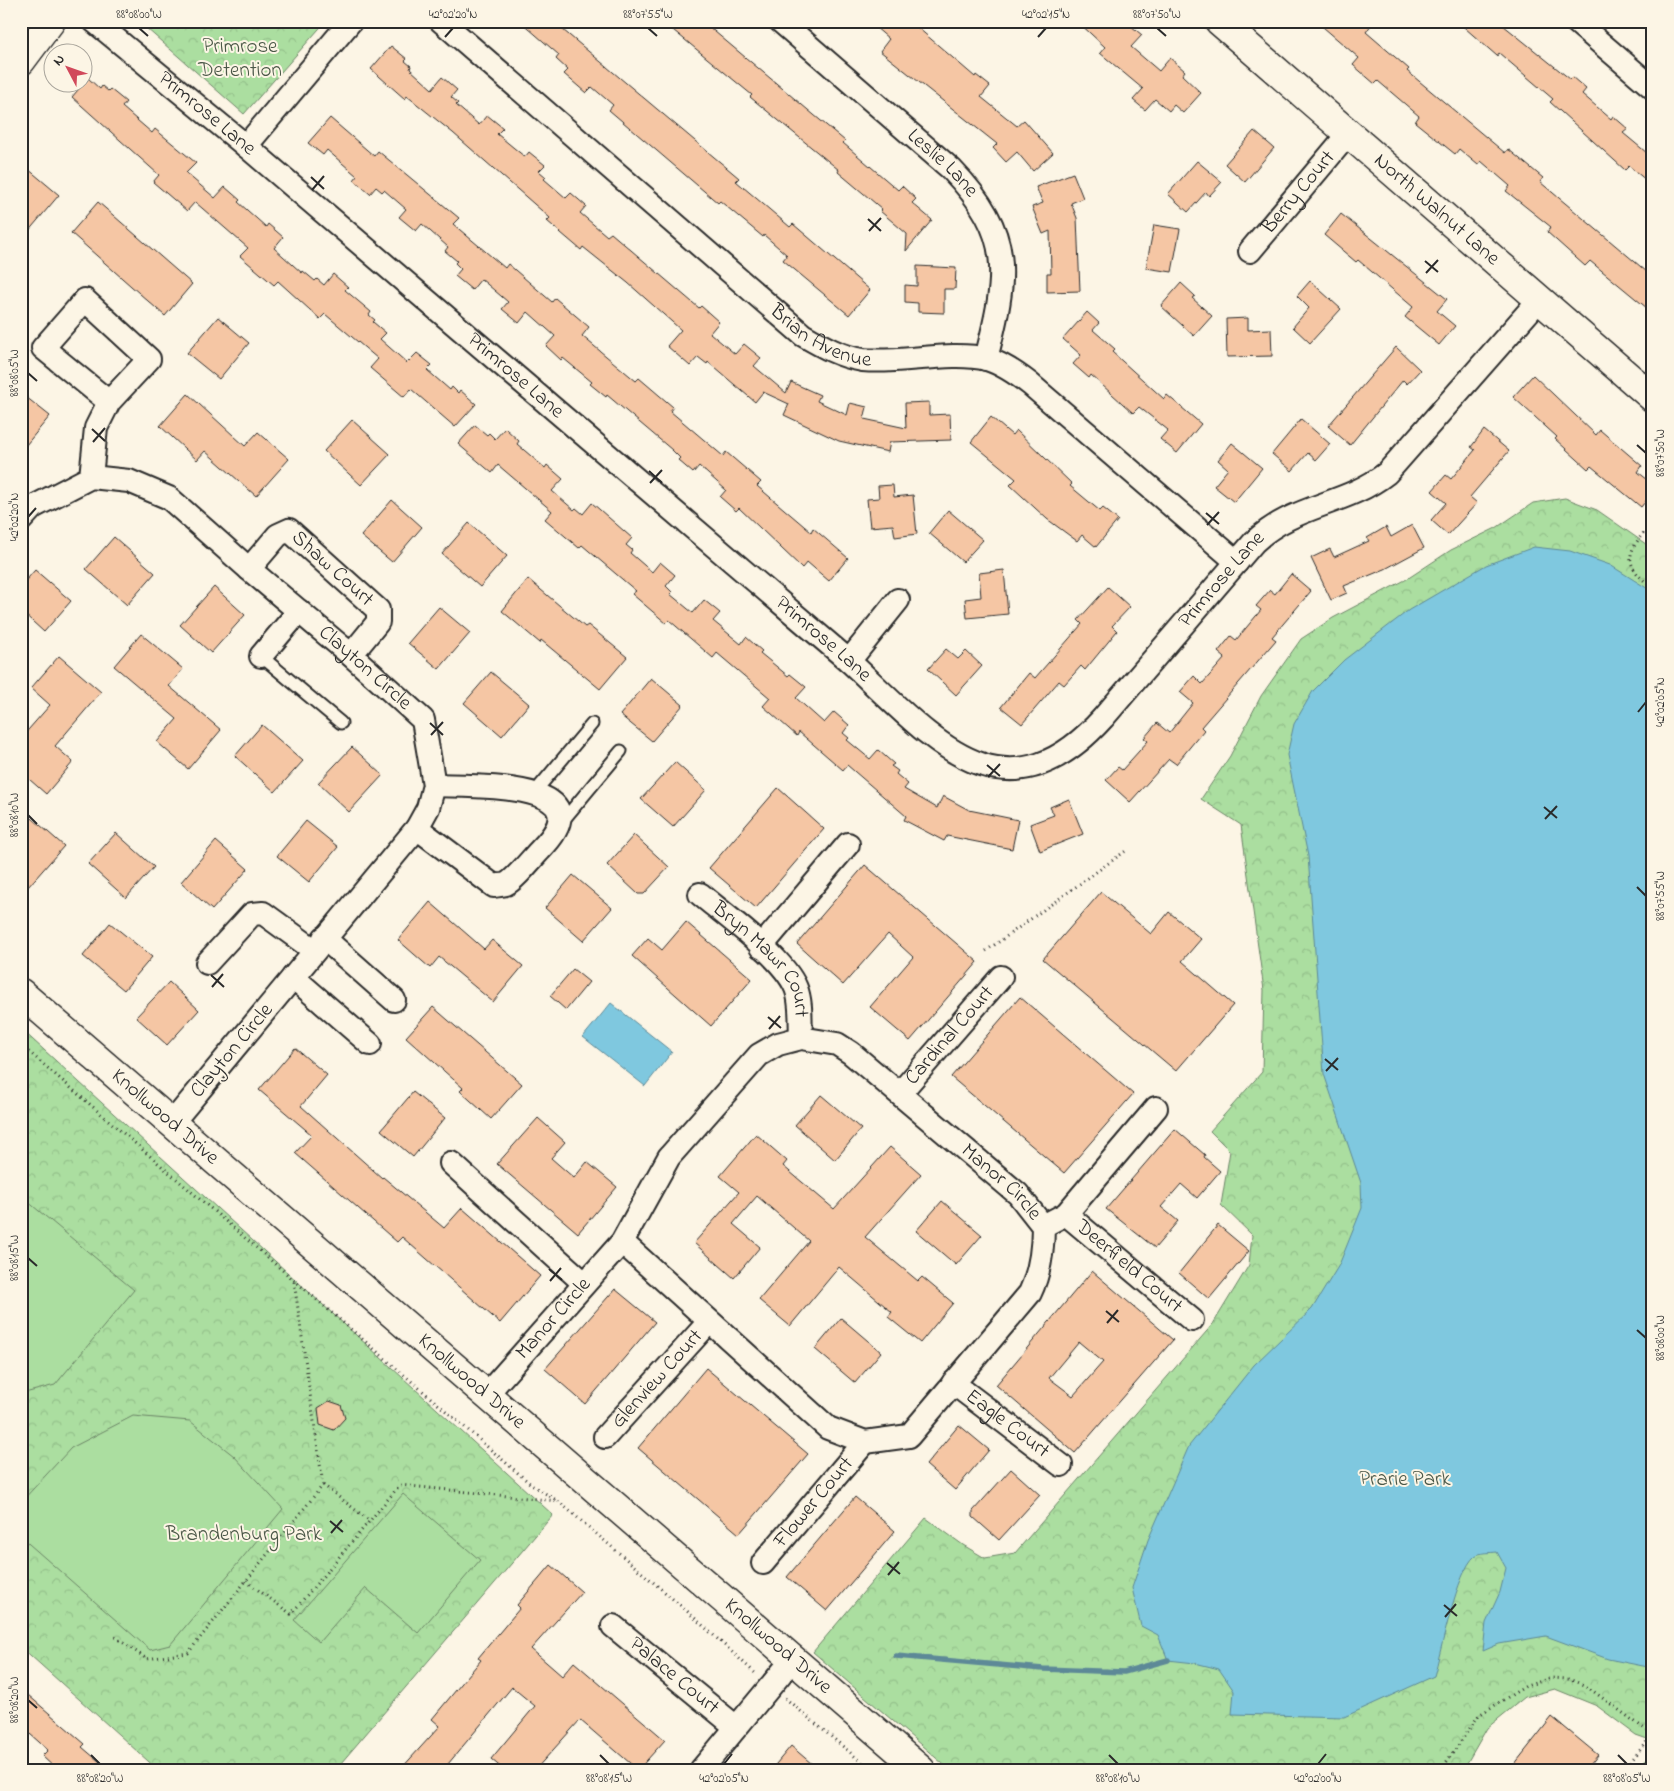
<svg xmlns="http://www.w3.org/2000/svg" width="1674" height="1791" viewBox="0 0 1674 1791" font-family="'Indie Flower',sans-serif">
	<defs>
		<pattern id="park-crowns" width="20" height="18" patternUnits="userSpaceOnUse" patternTransform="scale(1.25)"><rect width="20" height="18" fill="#abdea0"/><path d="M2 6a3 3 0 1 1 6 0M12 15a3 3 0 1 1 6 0" fill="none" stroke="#93bf8a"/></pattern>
	</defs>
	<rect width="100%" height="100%" fill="#fcf5e5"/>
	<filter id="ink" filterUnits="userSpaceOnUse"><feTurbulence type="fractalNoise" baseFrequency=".02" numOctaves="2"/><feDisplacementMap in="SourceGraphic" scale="10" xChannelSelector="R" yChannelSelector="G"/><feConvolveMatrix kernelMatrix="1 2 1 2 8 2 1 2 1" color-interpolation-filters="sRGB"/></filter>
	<g filter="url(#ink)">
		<path fill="url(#park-crowns)" stroke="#6b8466" d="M138 21H326L244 114Z
			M1565 498 1597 510 1653 549V1741L1636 1735 1597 1706 1555 1689 1525 1697 1487 1728 1463 1770H950L813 1652 926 1518 963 1545 985 1558 1015 1553 1213 1324 1249 1265 1252 1235 1221 1205 1230 1151 1210 1131 1262 1072 1264 990 1241 825 1201 799 1230 756 1261 696 1301 639 1333 618 1407 579 1451 550 1496 528 1533 503Z
			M21 1029 553 1515 335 1770H158L21 1647Z
			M1653 1750V1770H1637Z"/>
		<path fill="#abdea0" stroke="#6b8466" d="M21 1196 134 1290 55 1385 21 1394Z
			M133 1416 190 1421 234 1456 283 1509 170 1645 150 1650 21 1537V1502L71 1448Z
			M403 1494 480 1560 418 1633 366 1588 319 1642 294 1620Z"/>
		<path fill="#7fc8df" stroke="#5d8997" d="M1534 547 1570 551 1610 565 1653 592V1668L1608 1659 1546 1636 1499 1644 1483 1651 1486 1623 1500 1592 1506 1568 1497 1552C1490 1553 1480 1552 1475 1556 1457 1570 1441 1652 1434 1676L1344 1717 1232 1714 1234 1691 1219 1669 1195 1663 1168 1660 1158 1635 1141 1626 1132 1588 1148 1540 1189 1446 1254 1365 1312 1309 1339 1265 1362 1208 1361 1183 1324 1074 1308 856 1287 755 1294 724 1313 691 1344 660 1409 610 1486 565Z
			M611 1003 672 1052 645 1086 583 1037Z"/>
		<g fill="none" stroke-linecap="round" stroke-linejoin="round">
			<path stroke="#5d8997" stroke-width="5.5" d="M896 1656 1043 1669 1124 1672 1168 1660"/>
		</g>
		<path fill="#f5c6a4" stroke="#2b2b2b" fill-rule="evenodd" d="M520 21H571L563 30 739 178 736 181 790 227 793 224 870 290 849 315 783 260 787 255 764 235 763 237 720 201 718 203 609 110 613 105 592 87 586 93 564 74 568 70 556 59 559 55Z
			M662 21H702L845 141 843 143 898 190 902 186 916 199 912 203 932 220 906 251 907 234 880 211 882 209 838 172 839 170 750 97 752 95Z
			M868 21H910L975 77 976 75 990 86 981 97 1017 126 1024 120 1053 153 1033 171 1017 152 1006 162 993 148 997 144 880 51 889 39Z
			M1077 21H1125L1142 35 1131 47 1159 71 1170 58 1185 71 1182 75 1201 93 1183 113 1174 105 1169 111 1155 99 1145 110 1133 100 1143 89 1100 53 1105 47Z
			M1316 21H1374L1366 32 1409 69 1407 71 1505 153 1508 149 1543 178 1540 182 1653 277V313L1590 261 1585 266 1547 232 1551 227 1506 191 1510 186 1481 161 1478 165 1459 149 1455 154 1415 122 1419 116 1378 81 1375 84 1353 65 1359 58Z
			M1457 21H1498L1570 79 1572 77 1586 89 1582 94 1611 119 1613 116 1628 129 1623 133 1653 158V186L1629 166 1625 170 1550 102 1553 99 1499 53 1497 56Z
			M391 46 407 59 405 61 411 66 410 69 432 89 442 77 457 90 451 97 458 103 456 105 479 125 487 115 503 128 497 134 525 157 529 152 545 165 539 171 546 177 544 179 566 198 571 193 586 206 580 213 607 236 611 233 699 308 701 306 719 322 710 333 735 354 744 344 761 358 754 366 786 393 791 382 820 395 817 401 847 415 850 403 867 407 864 419 906 428 905 403 929 402V415L950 414 951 440 890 442 888 452 839 441 784 415 789 404 763 392 755 402 708 362 707 364 698 357 690 366 667 346 681 330 628 283 583 247 581 250 547 221 550 218 453 133 407 96 405 99 371 69Z
			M88 78 100 89 102 86 108 91 110 89 126 102 122 107 152 133 155 129 196 163 186 173 215 198 225 187 240 200 238 202 266 227 268 224 283 237 274 248 302 273 303 271 315 281 317 279 324 285 333 274 348 287 345 290 371 312 369 315 375 320 373 322 386 333 380 339 407 363 417 353 432 365 427 370 450 390 452 387 458 393 460 390 476 404 455 427 411 389 404 397 370 368 378 359 325 314 320 319 278 281 274 285 240 256 248 248 195 202 187 211 153 182 159 175 72 97Z
			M330 118 374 156 378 151 459 218 453 224 505 268 508 264 552 302 555 298 589 327 582 336 636 381 639 378 673 407 670 411 723 456 726 452 761 482 757 486 811 532 813 528 848 558 829 581 807 562 802 568 739 508 736 511 720 497 726 490 699 466 693 473 678 460 680 458 672 450 607 395 606 397 590 384 592 382 563 358 561 360 546 346 555 336 528 312 519 323 502 309 508 302 481 279 472 290 455 276 461 269 455 263 457 261 445 251 448 247 422 224 416 231 399 217 406 209 384 190 382 192 376 187 370 194 354 180 357 176 327 150 323 155 308 143Z
			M1254 131 1274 148 1245 182 1225 164Z
			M1197 161 1222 182 1209 196 1206 192 1188 212 1168 194Z
			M21 163 59 195 21 240Z
			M1073 173 1083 198 1071 203 1077 218 1080 291 1047 292V273H1051L1050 231 1043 234 1032 207 1043 203 1036 187Z
			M98 202 192 284 165 316 71 233Z
			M1341 214 1447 299 1437 311 1455 326 1439 345 1405 317 1413 307 1358 260 1356 262 1324 235Z
			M1154 225 1180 229 1172 272 1146 268Z
			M917 266 956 268 955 289H944V313L918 312V303L905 302V285L917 286Z
			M1310 281 1341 309 1310 343 1293 327 1309 308 1297 296Z
			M1181 283 1195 296 1192 298 1212 316 1194 336 1161 306Z
			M1087 312 1099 323 1093 330 1115 349 1112 352 1164 399 1167 395 1201 424 1177 453 1160 439 1168 430 1139 407 1133 413 1091 375 1089 378 1073 364 1081 355 1063 339Z
			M218 317 249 343 219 379 187 353Z
			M1248 318V330L1271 329 1272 356 1227 357 1226 319Z
			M1396 347 1420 370 1407 384 1403 380 1350 445 1328 426Z
			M1533 375 1596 435 1600 430 1642 466 1638 472 1653 484V492L1641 507 1591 466 1588 469 1555 439 1557 437 1513 397Z
			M21 393 50 416 21 451Z
			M188 394 245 446 258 432 289 459 256 496 205 451 197 460 160 426Z
			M991 417 1012 435 1016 430 1072 484 1070 486 1100 511 1103 508 1118 520 1096 547 1082 535 1077 541 1047 519 1010 485 1016 479 971 442Z
			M1301 419 1330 444 1316 460 1308 453 1292 471 1272 454Z
			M352 420 390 454 361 485 324 451Z
			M475 425 487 435 489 433 495 439 505 428 519 441 517 444 545 468 547 465 563 479 552 491 574 510 576 508 583 514 592 503 632 538 626 545 632 550 630 553 652 572 660 562 675 575 666 586 672 592 670 594 693 613 704 600 720 613 713 621 741 644 746 637 762 651 760 653 788 676 790 674 806 687 796 698 824 723 834 712 849 725 843 733 849 738 847 740 870 759 878 750 894 764 891 766 898 771 896 774 908 784 904 789 937 808 943 796 969 810 1018 820 1012 849 947 836 944 841 904 820 906 816 847 765 843 770 799 732 797 736 763 706 770 698 717 653 713 658 669 620 666 623 632 594 636 591 582 545 579 548 545 519 552 511 498 465 492 473 458 444Z
			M1484 430 1509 451 1470 497 1477 503 1448 535 1431 520 1446 503 1432 491 1446 475 1451 479 1475 450 1471 447Z
			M1232 443 1262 468 1234 502 1214 486 1228 469 1218 460Z
			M893 485 894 497 913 495 917 534 895 537 893 525 870 527 867 499 879 498 878 486Z
			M392 500 422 527 392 562 361 536Z
			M948 510 983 540 963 562 929 533Z
			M469 523 507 556 480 587 442 554Z
			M1412 525 1424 548 1385 569 1344 586 1347 593 1331 600 1311 558 1330 549 1334 557 1369 541 1367 538 1386 527 1391 537Z
			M114 537 155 573 127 605 86 569Z
			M35 570 71 601 44 632 21 611V586Z
			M1004 570 1008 614 967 618 965 599 981 597 979 573Z
			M1291 574 1311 591 1272 637 1276 640 1201 727 1204 730 1176 764 1169 759 1130 802 1106 780 1118 767 1122 770 1148 741 1144 738 1157 723 1169 733 1193 703 1180 692 1194 676 1202 684 1225 658 1218 652 1231 636 1236 640 1261 610 1256 606 1270 590 1275 594Z
			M528 579 585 627 588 625 627 657 600 689 541 640 540 643 502 611Z
			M214 587 245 615 211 653 180 625Z
			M1108 587 1130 607 1112 626 1117 631 1085 670 1081 666 1064 685 1059 681 1022 724 1001 707 1029 673 1035 678 1082 624 1078 620Z
			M439 607 470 633 439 669 408 643Z
			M141 634 183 669 169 686 221 730 188 769 157 742 177 719 114 666Z
			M946 649 958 659 966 651 982 666 956 695 928 669Z
			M59 656 101 692 55 746 73 762 46 794 21 772V738L50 705 31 688Z
			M491 672 529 704 502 736 464 703Z
			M651 678 683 705 652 741 620 715Z
			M262 725 303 761 275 792 235 756Z
			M352 747 383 775 349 812 318 783Z
			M675 762 706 790 673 827 641 799Z
			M778 788 824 829 756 908 709 868Z
			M1069 799 1083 834 1040 851 1030 824 1054 815 1050 807Z
			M32 818 64 846 21 895V830Z
			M306 821 338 847 309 882 277 856Z
			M116 833 154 867 126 898 88 864Z
			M634 835 669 867 644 894H638L607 865Z
			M216 841 248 869 212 910 181 882Z
			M865 865 978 962 910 1041 870 1007 913 957 888 934 843 985 797 944Z
			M573 875 612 908 583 941 545 908Z
			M1101 892 1151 934 1169 912 1201 939 1182 961 1233 1005 1176 1071 1043 959Z
			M430 902 484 949 492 940 523 966 493 1002 439 957 430 968 398 940Z
			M686 922 752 979 711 1026 632 956 648 938 662 950Z
			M110 923 152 957 124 990 83 956Z
			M573 969 589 982 566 1010 550 996Z
			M169 982 199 1010 167 1045 136 1017Z
			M1020 997 1133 1094 1064 1173 951 1077Z
			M433 1007 522 1084 491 1119 460 1091 463 1088 406 1037Z
			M295 1048 327 1075 301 1106 382 1178 383 1177 444 1228 462 1208 540 1276 500 1323 402 1237 397 1242 295 1153 312 1135 259 1090Z
			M413 1092 445 1118 413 1157 381 1130Z
			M821 1095 861 1129 835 1160 795 1125Z
			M538 1118 565 1142 551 1158 574 1178 587 1162 617 1187 578 1233 497 1164Z
			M1175 1129 1205 1155 1204 1157 1220 1171 1197 1198 1181 1184 1161 1207 1178 1221 1155 1248 1106 1209Z
			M756 1134 787 1161 783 1166 834 1209 890 1147 921 1174 865 1237 918 1281 922 1277 953 1303 920 1343 888 1317 892 1312 839 1267 790 1326 759 1300 809 1241 757 1196 733 1224 760 1247 734 1278 694 1243 739 1192 720 1176Z
			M942 1201 982 1235 956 1265 916 1231Z
			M1218 1225 1249 1251 1209 1299 1179 1273Z
			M1092 1271 1173 1340 1075 1453 996 1385ZM1079 1342 1103 1362 1073 1396 1049 1378Z
			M615 1289 655 1322 585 1404 545 1369Z
			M841 1318 881 1352 855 1383 815 1349Z
			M706 1368 808 1454 739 1534 638 1448Z
			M329 1401 341 1405 345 1418 334 1430 320 1425 318 1408Z
			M959 1425 989 1450 955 1490 926 1465Z
			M1011 1469 1040 1495 999 1540 973 1517V1511Z
			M855 1497 895 1531 827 1611 787 1577Z
			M551 1565 582 1592 531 1649 562 1676 574 1662 665 1740 638 1770 580 1720 535 1770H504L491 1759 535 1706 512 1687 443 1770H400L440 1726 432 1719 481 1660 478 1658 520 1608 517 1605Z
			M21 1689 85 1744 82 1747 109 1770H57L42 1756 48 1750 21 1726Z
			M1552 1717 1598 1755 1586 1770H1510Z
			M791 1746 819 1770H771Z"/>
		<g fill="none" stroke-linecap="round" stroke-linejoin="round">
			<defs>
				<path id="lane" d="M261 656 341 723
					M534 793 592 724
					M561 823 621 751"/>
				<g id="street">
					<path id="s1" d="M94 21 246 146 849 661C928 734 1002 830 1103 718L1254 542C1294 504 1345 506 1387 473L1539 300"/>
					<path id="s2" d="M441 21 803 335C822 346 841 357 863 360 901 364 950 350 987 359 1003 364 1017 374 1030 384L1237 562"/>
					<path id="s3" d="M780 21 951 169C1015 235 1007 276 986 359"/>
					<path d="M1575 21 1653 88"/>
					<path d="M246 146 351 21"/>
					<path id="s4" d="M1250 251 1348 134"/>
					<path d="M91 477 96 428 109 402 149 359 85 300 43 348 109 402"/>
					<path id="s5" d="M21 520 33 507 91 477 129 481 169 498 249 569 351 655 423 720 434 785 428 808 417 828 172 1123"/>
					<path id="s6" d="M249 569 278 535 289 530 378 610V622L351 655"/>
					<path d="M261 656 299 611"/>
					<path d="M849 661 898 600"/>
					<path d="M417 828 494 886C498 885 503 885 506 884 515 880 533 857 541 849 609 780 471 787 434 785"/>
					<path id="s7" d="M700 894C726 916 784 958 796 988 802 1003 800 1023 801 1038"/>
					<path d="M324 938 394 1000"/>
					<path d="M761 947 848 844"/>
					<path d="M207 963 252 914 263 913 314 950"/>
					<path d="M293 977 370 1044"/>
					<path id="s8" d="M900 1093 1001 977"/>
					<path d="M451 1163 584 1283"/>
					<path id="s9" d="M1066 1214 1192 1320"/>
					<path d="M1043 1226 1066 1214 1156 1108"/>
					<path id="s10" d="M953 1383 1061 1465"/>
					<path id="s11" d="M486 1395 622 1242 669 1157 759 1055 778 1044 801 1038 837 1044 851 1053 1018 1194 1043 1226C1043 1250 1040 1272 1030 1293L909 1436 865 1442 828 1428 622 1242"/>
					<path id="s12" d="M605 1437 709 1322"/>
					<path id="s13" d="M763 1563 865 1442"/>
					<path id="s14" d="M613 1626 736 1727"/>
					<path d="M701 1770 793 1659"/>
				</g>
				<g id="secondary">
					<path id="s15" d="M1219 21 1653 398"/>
					<path d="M21 61 51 21"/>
					<path id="s16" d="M21 993 921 1770"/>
				</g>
			</defs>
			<use href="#lane" stroke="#2b2b2b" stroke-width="15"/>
			<use href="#street" stroke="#2b2b2b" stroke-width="26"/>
			<use href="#secondary" stroke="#2b2b2b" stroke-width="31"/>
			<path stroke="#2b2b2b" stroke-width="3" stroke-dasharray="1 4" stroke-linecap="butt" d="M1653 521C1629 551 1618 561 1653 588
				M986 951 1127 850
				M21 1045 533 1486 558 1501 688 1612 755 1673
				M21 1061 28 1052
				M323 1485 370 1521
				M246 1581 291 1614 400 1485 557 1501
				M115 1637 147 1659 188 1653 323 1485 294 1281
				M785 1698 871 1770
				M1441 1770 1479 1715 1526 1686 1551 1678 1569 1679 1586 1686 1653 1735
				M1624 1770 1652 1735"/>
			<use href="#lane" stroke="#fcf5e5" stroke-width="11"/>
			<use href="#street" stroke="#fcf5e5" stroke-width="22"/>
			<use href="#secondary" stroke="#fcf5e5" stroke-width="28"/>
		</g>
	</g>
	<path fill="none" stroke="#2b2b2b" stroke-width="2" d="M139 28 148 36M648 28 657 36M1157 28 1166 36M445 37 453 28M1038 37 1046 28M311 177 324 189M312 190 324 176M868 219 881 231M869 231 881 218M1425 261 1438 272M1426 273 1438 260M28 373 37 381M92 429 105 441M93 442 105 428M1637 445 1646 453M649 471 662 483M650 483 662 470M1206 513 1219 524M28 517 36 508M1207 525 1219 512M1638 712 1646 702M430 723 443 735M431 735 443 722M987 765 1000 776M988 777 1000 764M1544 807 1557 818M28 815 37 824M1545 819 1557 806M1637 887 1646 896M211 975 224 987M212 987 223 974M768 1017 781 1028M769 1029 780 1016M1325 1059 1338 1070M1326 1071 1338 1058M28 1258 37 1266M549 1269 562 1280M550 1281 561 1268M1106 1311 1119 1322M1107 1323 1118 1310M1637 1330 1646 1338M330 1521 343 1532M331 1533 342 1520M887 1563 900 1574M888 1575 899 1562M1444 1605 1457 1616M1445 1617 1456 1604M28 1700 37 1708M91 1755 100 1764M600 1755 609 1764M1109 1755 1118 1764M1618 1755 1627 1764M724 1764 732 1754M1318 1764 1326 1754"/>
	<g text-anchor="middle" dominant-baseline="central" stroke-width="4" stroke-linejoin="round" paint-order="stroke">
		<g font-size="21" fill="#4b5848" stroke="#fcf5e5">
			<text x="240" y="47">Primrose<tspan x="240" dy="24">Detention</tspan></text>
			<text x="1405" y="1480">Prarie Park</text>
			<text x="244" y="1535">Brandenburg Park</text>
		</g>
		<g font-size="21" fill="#2b2b2b" stroke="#fcf5e5">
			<text stroke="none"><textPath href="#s1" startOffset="146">Primrose Lane</textPath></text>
			<text stroke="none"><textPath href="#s3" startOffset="216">Leslie Lane</textPath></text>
			<text stroke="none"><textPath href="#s4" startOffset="76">Berry Court</textPath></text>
			<text stroke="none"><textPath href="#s15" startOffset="288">North Walnut Lane</textPath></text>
			<text stroke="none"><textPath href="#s2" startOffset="496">Brian Avenue</textPath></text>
			<text stroke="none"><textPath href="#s1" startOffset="551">Primrose Lane</textPath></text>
			<text stroke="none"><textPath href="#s6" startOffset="115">Shaw Court</textPath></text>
			<text stroke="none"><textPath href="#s1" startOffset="1480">Primrose Lane</textPath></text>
			<text stroke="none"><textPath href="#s1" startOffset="956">Primrose Lane</textPath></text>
			<text stroke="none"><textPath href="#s5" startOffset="424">Clayton Circle</textPath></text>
			<text stroke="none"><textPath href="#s7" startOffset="92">Bryn Mawr Court</textPath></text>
			<text stroke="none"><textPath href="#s8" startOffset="76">Cardinal Court</textPath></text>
			<text transform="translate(232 1051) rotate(-50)">Clayton Circle</text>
			<text stroke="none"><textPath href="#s16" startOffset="190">Knollwood Drive</textPath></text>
			<text stroke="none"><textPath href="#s11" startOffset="735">Manor Circle</textPath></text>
			<text stroke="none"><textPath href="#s9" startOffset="82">Deerfield Court</textPath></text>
			<text stroke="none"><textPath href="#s11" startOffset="102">Manor Circle</textPath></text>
			<text stroke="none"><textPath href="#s12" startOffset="78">Glenview Court</textPath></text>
			<text stroke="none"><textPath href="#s16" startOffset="595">Knollwood Drive</textPath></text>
			<text stroke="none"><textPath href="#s10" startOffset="68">Eagle Court</textPath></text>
			<text stroke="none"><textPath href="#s13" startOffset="79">Flower Court</textPath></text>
			<text stroke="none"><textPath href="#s16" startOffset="1000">Knollwood Drive</textPath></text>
			<text stroke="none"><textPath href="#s14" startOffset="79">Palace Court</textPath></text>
		</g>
	</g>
	<rect width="1674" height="1791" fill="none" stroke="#fcf5e5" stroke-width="55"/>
	<g transform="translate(68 68) rotate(311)"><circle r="24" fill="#fcf5e5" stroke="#a8a49b"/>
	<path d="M0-4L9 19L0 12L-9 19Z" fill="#d1495b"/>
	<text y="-8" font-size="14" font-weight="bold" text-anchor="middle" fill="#2b2b2b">N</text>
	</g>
	<rect x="28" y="28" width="1618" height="1736" fill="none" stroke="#2b2b2b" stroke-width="2"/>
	<g font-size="12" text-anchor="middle" fill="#2b2b2b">
		<text x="139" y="18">88°08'00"W</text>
		<text x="453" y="18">42°02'20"N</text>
		<text x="648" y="18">88°07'55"W</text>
		<text x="1046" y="18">42°02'15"N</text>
		<text x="1157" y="18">88°07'50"W</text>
		<text transform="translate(14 373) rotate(-90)" y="4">88°08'05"W</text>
		<text transform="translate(1660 453) rotate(-90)" y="4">88°07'50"W</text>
		<text transform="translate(14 517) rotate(-90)" y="4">42°02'20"N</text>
		<text transform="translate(1660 702) rotate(-90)" y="4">42°02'05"N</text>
		<text transform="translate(14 815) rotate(-90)" y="4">88°08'10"W</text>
		<text transform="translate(1660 896) rotate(-90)" y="4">88°07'55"W</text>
		<text transform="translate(14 1258) rotate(-90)" y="4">88°08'15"W</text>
		<text transform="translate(1660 1338) rotate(-90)" y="4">88°08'00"W</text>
		<text transform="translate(14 1700) rotate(-90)" y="4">88°08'20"W</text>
		<text x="100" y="1782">88°08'20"W</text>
		<text x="609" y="1782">88°08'15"W</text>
		<text x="724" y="1782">42°02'05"N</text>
		<text x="1118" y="1782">88°08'10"W</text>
		<text x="1318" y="1782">42°02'00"N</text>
		<text x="1627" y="1782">88°08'05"W</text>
	</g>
</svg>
